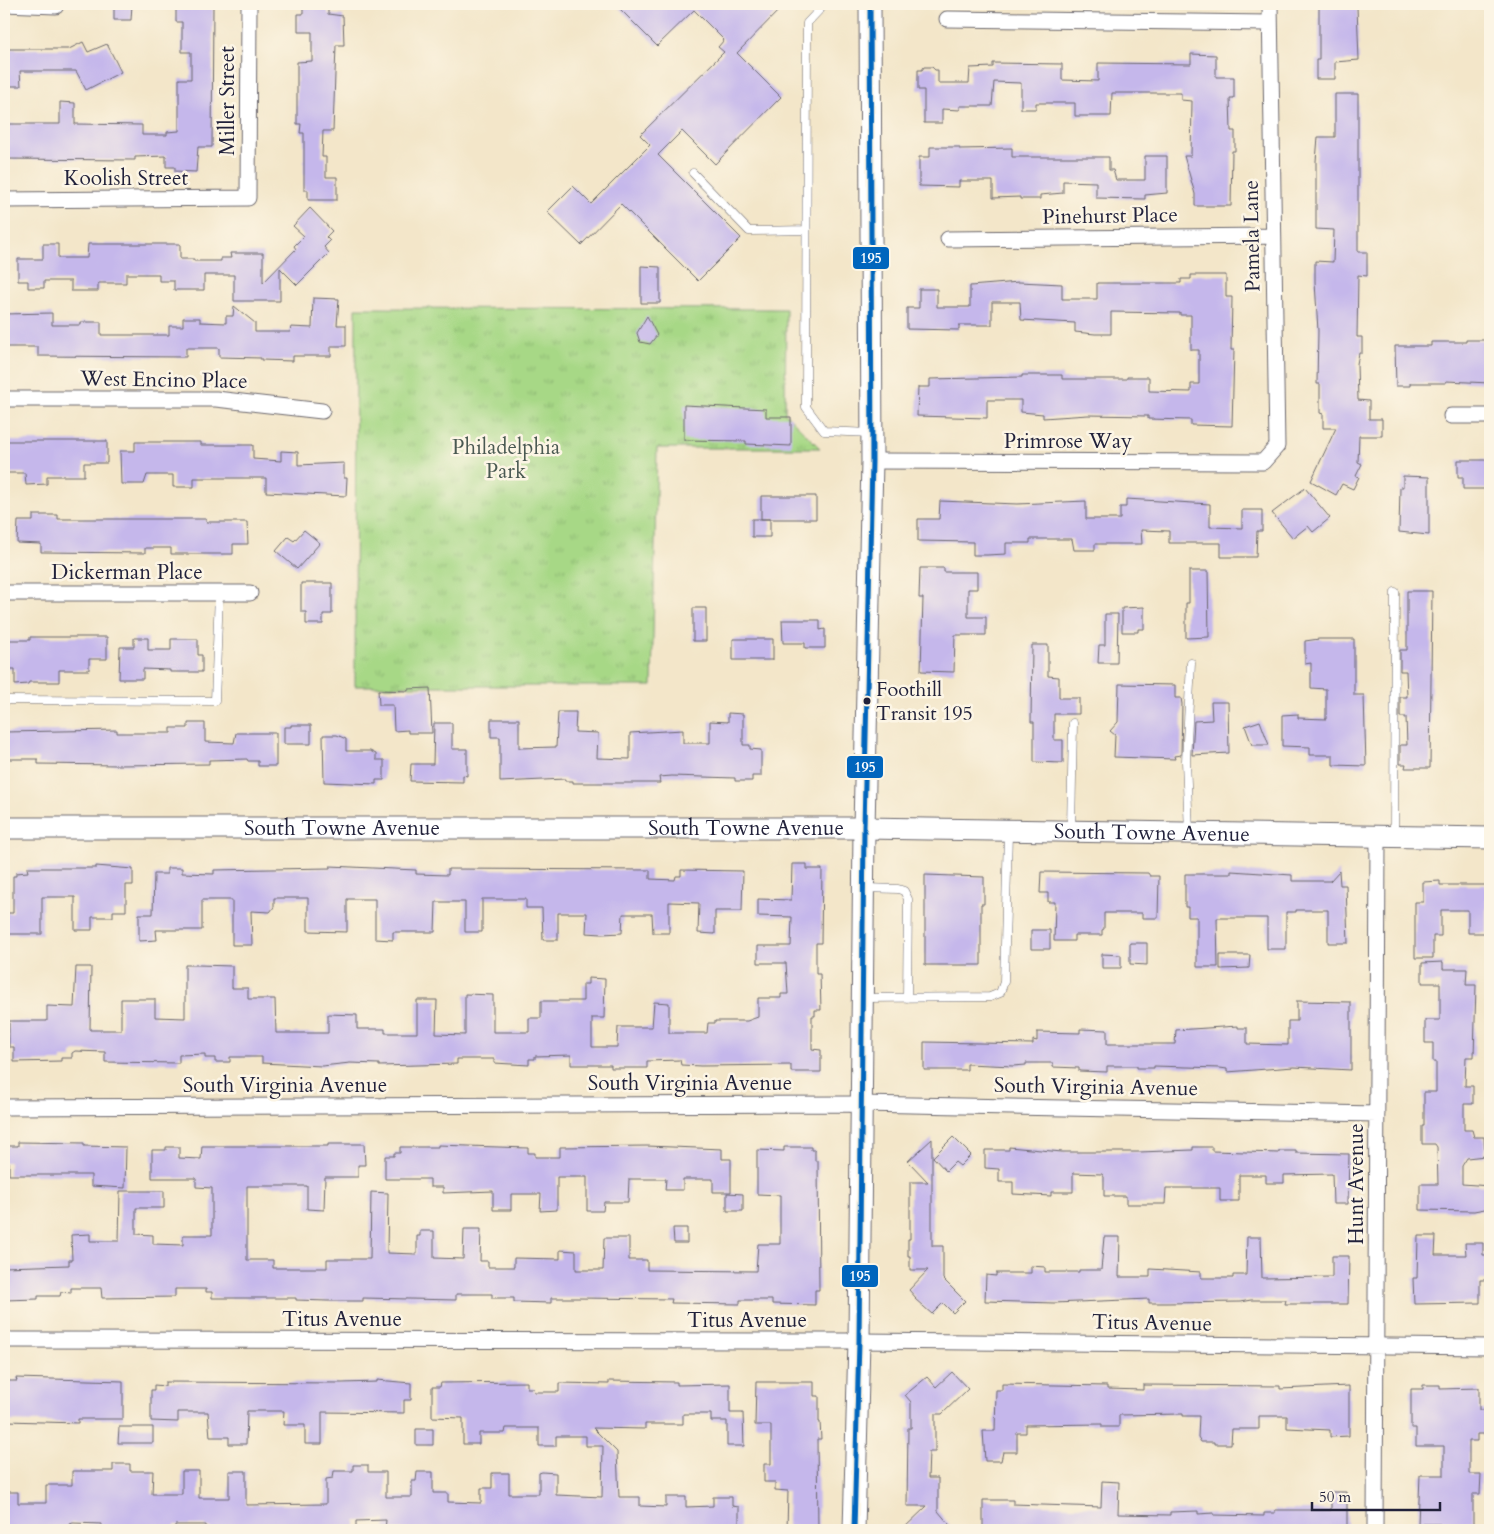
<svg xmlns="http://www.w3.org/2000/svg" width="1494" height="1534" viewBox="0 0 1494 1534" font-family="Cardo,serif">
	<defs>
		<pattern id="park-tufts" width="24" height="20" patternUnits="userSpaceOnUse" patternTransform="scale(1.25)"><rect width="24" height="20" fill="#a7d886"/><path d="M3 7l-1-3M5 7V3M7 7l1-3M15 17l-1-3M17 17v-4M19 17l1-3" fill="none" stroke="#8fb975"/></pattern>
	</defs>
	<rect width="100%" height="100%" fill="#fcf5e5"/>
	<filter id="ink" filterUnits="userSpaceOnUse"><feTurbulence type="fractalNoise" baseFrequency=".02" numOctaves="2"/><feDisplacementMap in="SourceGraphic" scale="10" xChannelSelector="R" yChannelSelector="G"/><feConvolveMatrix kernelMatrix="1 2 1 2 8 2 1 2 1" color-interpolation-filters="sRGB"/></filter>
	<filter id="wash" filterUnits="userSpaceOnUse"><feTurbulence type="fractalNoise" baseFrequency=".0096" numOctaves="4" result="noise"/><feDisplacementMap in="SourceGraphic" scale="20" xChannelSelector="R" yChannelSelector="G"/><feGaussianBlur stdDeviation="1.12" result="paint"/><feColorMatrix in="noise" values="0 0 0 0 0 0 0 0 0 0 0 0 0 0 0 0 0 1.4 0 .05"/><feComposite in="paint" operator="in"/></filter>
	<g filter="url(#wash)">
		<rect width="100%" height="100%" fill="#f3e6c9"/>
		<path fill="url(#park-tufts)" stroke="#647d60" d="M356 308 786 309 785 413 820 448H657L652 686H355Z"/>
		<g id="blocks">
			<path fill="#c5b7eb" d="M114 4H132L131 20H114Z
				M176 4 213 6 212 147H198L196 172 175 171V167H166V156L135 157V160L4 159V124H60V102L75 103V124L142 125V135H167V132L179 131V79H191V52H182V22H176Z
				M303 4H328V14L343 16 344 45H336L333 131H323L322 157H326V177H337V200H308V190H304V133H300L301 124H297V62L312 61V32H298V14H303Z
				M615 4H785L737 53 781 97 715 164 682 131 658 155 741 238 698 281 621 204 581 245 547 212 573 186 591 204 650 145 640 135 724 52 718 47 724 40 694 10 657 46Z
				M1319 4H1349V8L1357 7 1359 60 1335 62V79H1316V60H1319Z
				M83 42 88 52 107 44 121 72 86 90 76 71H20L21 86H4V49H69Z
				M1191 54 1216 55V77H1234V98H1230L1231 131H1235V151H1232L1231 206H1195V194L1184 156H1191L1192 101 1181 100V93H1112L1111 116H1075V103H1036V109H1021V83L994 82 992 106H960V110L942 109V123H924V90H918V70H922L924 67H932L935 70H938V83H969L970 68 993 67V63L1062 64V80L1098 81V63L1191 64Z
				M1335 94H1358V252H1367V276L1358 275 1357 337H1362V353H1359L1357 364 1358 400 1369 401V419H1382V436H1359L1358 462 1362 464 1356 476 1359 477 1353 489 1342 484 1336 495 1311 481 1336 428H1323V414L1320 413V384H1317L1318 331 1315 282V261L1333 262 1334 230 1316 229V161L1318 137H1335Z
				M930 147H959V149L1012 148V157H1109V170H1113L1116 180H1145V156H1167V193L1145 195V199L1096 198V182L1063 181V193L1040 195V199H1020V197L993 198V181H959V187L919 186V157H930Z
				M310 208 332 231 326 237 330 241 324 247 329 253 297 285 280 268V301H234V275H204V290H174V281H159V274H126V283H98V291H71V281H44V288H28V281H18V259H43V244H58V258H87L88 244H180V259H194V261H221V258H231L230 253H263V283L296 249 294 246 304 236 293 226Z
				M641 266 660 267V303H641Z
				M1191 275H1226V297H1232L1231 350H1234L1232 426 1191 425V420L1148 419V416L1088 415 1043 418V414L1021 412V400H987V418L917 416 918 387H930V379L1022 377V375H1062V379H1127V377H1149V391L1191 392V384H1199V350H1191V315H1180V313L1111 312V334H1095L1075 332V323L1021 320 1020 302H992V325H959V330L907 329V308H919V289H937V307H970V286L1019 282 1062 284V299H1097V283H1181V279H1191Z
				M313 298 339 299 337 325H346V346H331V356H293V361L261 360V358L219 357V348H186V357L38 356V347H4V314L52 313V325H81V322H101V335H169V326H183V318H200V322L226 323V316H233L234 306 255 323V332H290L291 327 312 328Z
				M647 316 657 335 650 344 640 342 637 333Z
				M1466 340H1490V383L1446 381V383H1410V386H1396L1395 346H1431V342H1466Z
				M684 405 766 409V417H791V446L746 444V441L684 440Z
				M4 441H107V463H84V476H47V484L26 485 25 473H4Z
				M135 442H201V445H253V459L281 461V451L298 452V465L344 463V478H347L346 496 266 492V478H194V487H173V475H147L144 484H121L120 451H135Z
				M1458 460H1490V489H1463V477H1458Z
				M1403 476 1429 477V535L1399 532 1400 487H1403Z
				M1305 488 1330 518 1313 532 1308 526 1293 538 1272 513Z
				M761 496H816V519H761Z
				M1126 499 1210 504V527L1242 528V510H1262V531H1257L1256 557H1221V543H1169V531L1141 530 1142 544H1095V550H1074L1072 539H1030V543H1006V554L987 555H973V542L918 541V519H939L940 501 1017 504 1086 501V519H1120V507H1126Z
				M33 515H58V519H206V522H247L248 544H233V554H171V548H145V553L41 552V544L17 543 18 521H33Z
				M752 519H770V537H752Z
				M304 530 320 543 297 569 276 551 288 537 294 541Z
				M920 568H944V572H977V589H968V617H986V635H955L954 672 921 671 923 598H919Z
				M1189 571H1208L1209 637 1186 638V603H1189Z
				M301 583H332V614H323V624H306V612H301Z
				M1407 591H1432L1430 768H1405L1406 764H1400V745H1407L1406 717H1400V697H1407L1406 671H1400V650H1407Z
				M1144 607V629H1138V632H1122V608Z
				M693 608H706V641H693Z
				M1105 614H1118L1117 663H1098L1099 645H1105Z
				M782 620H820V630L825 629V648H805V643H783Z
				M30 637H107V659H89V670H59V682H29L28 684 15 685V669H4V640H30Z
				M134 638H148V650H171V639H198V655H202V672H170V670L143 669V679H119L120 647H134Z
				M733 639H773V660H733Z
				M1319 639H1354V695H1364L1366 766 1333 765V755H1310V747L1282 746V715L1298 714V718L1326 719V689L1311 688V663L1305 664V641Z
				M1032 645H1048V676L1059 677V698H1079V714H1054V740H1063V763L1034 762V722H1031Z
				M1119 684 1175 685V698H1181L1182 704 1181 755 1174 756 1175 759 1114 757 1115 735 1110 731 1118 722Z
				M430 688 432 733H408V730L394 731 393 705H379L378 690 408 691V689Z
				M1211 702H1228L1229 753 1192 755 1194 721 1212 720Z
				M558 712H576L575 732 598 733 597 758 630 759V733L683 730V743H710V721L728 722V713L743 714V745H750V749L761 750V776H752V781H735V778L672 776 659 777 660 783H573V781H565V779L500 782V737H491V719H519V748L556 747Z
				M1260 721 1269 745H1252L1245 726Z
				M188 723H205V742L234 743 236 733H276V766H258V761H248L247 759 209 760V764L118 765 38 764V759H4V732L117 730V733H171V728H188Z
				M434 723H452V749H467V776L463 775V782L410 781 411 764H433Z
				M291 725H311V744H284V727H291Z
				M323 735H337L346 739V751H370L376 754V760H384V780H376V784L324 782Z
				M792 864H807V869H822L821 943H816V974H820L821 1010H815V1016H812V1049L821 1050V1072H791V1065L701 1066 681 1065 680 1060 647 1061V1068H611V1065H571V1055L535 1056V1059H529V1065L494 1063V1059H457V1064L379 1066V1064L350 1063 322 1066 262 1063V1057H230V1062H215V1058H205V1054L179 1055V1063L105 1062V1052L75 1051 72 1053V1058H61V1061L14 1062V1047H9V1021H47V1006L74 1007 76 967H91L90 1030H121V999H155V1017L185 1018V965H198L232 966V988H248V999H275L276 1033H328V1014L357 1015V1029H385V1033H417V1000H437L436 1034 465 1035V994L493 995V1032H529V1018H541V1001H583V984H588V978L605 979 604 1018H592V1047H617L618 1027H652L654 1002 669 1003V1033H707L708 1023H715V1021H747L758 1017V998H781V994H788L786 963H758V946H791L792 917 758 916V899L791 900Z
				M96 866 133 869V885H126V911H113V917H92V930H75V897H42V934H4V913H13V876H16V873L28 872 27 868H96Z
				M330 866 416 870V874L448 875V869L650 870V879L675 880 676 876H681V870L743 871 742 911H715V934L698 933 699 903 669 902V933H653L652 914H623L622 933 602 934 586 933 587 913H558V940H543L542 908H526V899H482V932H465V902H436L435 932H393V940L375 939V899H347V932L308 931V898H274V907L270 912 251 911 252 945H232V900H202V930H156L157 940 139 941V914H153L154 874H167V868H182V873L214 874V870L330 868Z
				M1231 871 1292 875V881H1330L1339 871 1340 885H1346L1348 943H1328V910H1296V912H1286V949H1267V918H1217L1218 967H1197V917H1188V907H1185V874H1231Z
				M1041 872 1148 873 1150 876H1159L1158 918H1142V913H1104V929L1102 930V935H1074V941H1054L1055 902H1048V893H1040Z
				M925 875 984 877V904H981V965H925Z
				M1440 881V885H1486V933H1468V910H1441V936H1433V958H1415V902H1423V882Z
				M1031 930H1050V949H1031Z
				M1130 943H1147V965L1130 964Z
				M1102 954 1121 955V968H1102Z
				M1220 955H1250L1249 968 1220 969Z
				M1443 962V969H1467L1466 985H1476L1474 1057H1466L1465 1086H1473V1104H1464V1130H1472L1474 1137H1484L1485 1156 1467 1158 1462 1166V1184L1490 1186V1208L1474 1211 1420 1210V1184H1438L1437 1147 1435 1144H1422V1126H1424V1092H1436V1062H1433V1043H1425V1020H1440V983H1422V963Z
				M1297 1001 1351 1002V1070L1294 1067 1227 1072V1069L1220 1068 1154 1066V1068H1137V1066H1107V1072L1079 1071V1068L1053 1067V1063H1026V1065L1013 1066 967 1064V1070H924V1042L1033 1044V1040L1037 1041V1032L1080 1033V1029L1107 1030V1044H1175L1176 1030 1238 1026V1028H1247V1044L1288 1045V1021H1297Z
				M953 1137 971 1155 960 1166 955 1162 946 1171 933 1157Z
				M932 1139V1246H943V1279L965 1301 953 1313 943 1303 932 1314 915 1299 916 1298 909 1290 928 1270H910V1256H908V1239H910V1182H928L908 1161Z
				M18 1142 84 1143V1146L126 1147 125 1188 91 1186V1175H9V1162H4V1146H18Z
				M328 1144H364L365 1165H358V1177H325L324 1210 307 1209V1186H247V1260H273V1268H327V1259H370L371 1192 388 1193 387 1253 417 1254V1236H420V1231H434V1258L463 1259 464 1229H481L480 1261H488V1267H514V1258L560 1259V1250L576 1251V1270H603L604 1238H629V1260H647V1270L756 1271 758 1244H780V1195L757 1194V1150L784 1151V1147H811V1150H815V1161H818L819 1290H815V1305L772 1304V1300H740V1304L671 1303 672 1299 577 1298H551V1303L514 1302V1298H492V1294H456V1300L363 1298V1301H327L296 1300V1298H212V1292H206V1289H175V1297L102 1298 101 1288H71V1293L61 1292 60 1296H38V1299L4 1300V1267L69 1265V1260H72L71 1235 90 1234V1241H119L120 1191H164V1208H136V1234L153 1235V1244L183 1245V1235H212V1188L196 1187V1178H152V1150H166V1147H179V1158L201 1159 202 1146H328Z
				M438 1145 528 1148V1153H535V1157H560V1147L647 1146 722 1149V1159H731V1192H713V1179H683V1190H665L666 1179H629L628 1202H604L603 1211H587V1177H557V1210L540 1211 541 1194H511V1210H493V1191L443 1193V1187H430V1179H385V1156H394V1153H400V1147H438Z
				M1009 1147 1062 1152H1139L1193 1150V1147H1212V1151L1279 1153V1151H1296V1153L1349 1154 1348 1204H1333L1332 1174 1284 1175V1183H1266V1175H1239V1201H1220V1188H1166L1165 1204H1126V1196H1104V1177L1102 1174 1073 1173V1192H1051V1196L1013 1194V1182H999V1169L985 1168V1150H1009Z
				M727 1193 743 1194V1211H727Z
				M673 1228H687V1243H674Z
				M1418 1236H1436L1435 1255H1466L1465 1243H1483V1255H1490V1280H1480V1303L1414 1304 1413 1278H1417Z
				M1104 1237H1120L1119 1277H1150V1269L1201 1272V1278H1233V1275H1246L1247 1237H1261L1262 1278 1332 1277V1256H1349L1348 1304H1285L1286 1300H1251L1240 1302 1167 1303H1149V1299L1054 1303 985 1301 986 1275 996 1276V1273H1031V1266L1045 1267V1272H1079V1270H1101Z
				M952 1372 968 1389 942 1414H935V1452H929L928 1478H938V1511L954 1530H902L927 1506H907L908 1428H911V1402L905 1395 927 1377 936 1387Z
				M16 1378 123 1381V1419H78V1423L7 1421 8 1398 4 1397V1381H17Z
				M377 1380 411 1383V1400H404V1413L322 1412V1444H305V1425H283L284 1411H247L246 1444H229V1437H210L208 1412H178V1422L151 1421V1390H154V1385L165 1386V1382L342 1383 377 1382Z
				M609 1381 677 1382V1385L730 1384V1413H743L744 1446H727V1421H711V1414H683V1424H645V1429L593 1428 617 1452 619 1497H640V1506L666 1507V1497H686V1507L713 1506V1497H732V1506L739 1507V1530H558V1528L533 1527V1530H385L386 1520 356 1521V1530H211V1528H206V1525H175V1530H101V1524L73 1523 70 1524V1529L59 1530H4V1492H18V1503H46V1485H72V1471H113V1464H130V1471H153L152 1494H182V1471H199V1498H229V1471H246V1505L326 1504V1479L333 1478 334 1471H353V1465H368V1472H386V1497H412V1481H416L417 1472H433V1493H448V1502L481 1503V1488H492V1473H509V1494H539V1473L542 1472 556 1473V1495L602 1497 603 1446H586V1436H556V1446H539V1428H506L505 1433H479V1444H463V1418L432 1417V1387H440L441 1383 527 1382V1388H533L534 1392H559V1383L609 1384Z
				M756 1382H814V1396H819V1422H820L821 1439H817L818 1530H787L788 1491 775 1490V1482H764V1464H771V1425H755Z
				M1002 1384 1107 1386V1389L1143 1390V1385L1280 1386V1389L1349 1386V1436L1330 1437V1430L1287 1428V1416H1259V1429H1232L1231 1444H1214V1442H1201L1198 1437 1199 1416H1183V1414L1119 1415V1427H1102V1424L1026 1425V1433H1017V1452H1003L1001 1461H985L983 1431H995L996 1390H1002Z
				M1423 1385H1440V1389L1479 1388V1410H1490V1434H1477V1441H1469V1474H1481L1480 1494H1473V1530H1440V1524H1418L1420 1475H1444V1446H1416V1428H1411V1389H1423Z
				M119 1427H153V1443H118Z
				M416 1429H433V1445H416Z
				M1102 1481 1119 1482 1118 1514 1170 1515V1512L1198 1511V1514L1214 1513V1515L1264 1516V1513H1275V1510H1331V1492H1347V1530H983V1500H1013V1504L1101 1507Z"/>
		</g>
	</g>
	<g filter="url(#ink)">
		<use href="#blocks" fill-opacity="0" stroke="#6b676d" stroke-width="1"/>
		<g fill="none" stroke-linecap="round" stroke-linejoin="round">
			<defs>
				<path id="lane" d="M825 4 807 23 806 407 824 431 871 433
					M693 173 749 231 806 230
					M4 700 215 701 219 593
					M1071 830 1073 723
					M1189 832 1186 761 1191 663
					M1394 835 1395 592
					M864 888 898 889 904 891 908 899 907 998
					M863 998 990 997 1000 993 1004 982 1008 833"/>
				<path id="street" d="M4 4 56 6
					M947 19 1269 23
					M4 200 248 198 249 4
					M948 239 1273 236
					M4 399H216L322 411
					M1451 416H1490
					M872 461 1263 462 1277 446 1270 4
					M4 593H250
					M4 1107 861 1104 1377 1114
					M4 1340 859 1341 1490 1347
					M1375 1530 1378 837"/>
				<g id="secondary">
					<path id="s1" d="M4 828H864L1490 838"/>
					<path d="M854 1530 859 1341 864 828 872 461 870 4"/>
				</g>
			</defs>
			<use href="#lane" stroke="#6b676d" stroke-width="9"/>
			<use href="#street" stroke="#6b676d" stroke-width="17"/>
			<use href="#secondary" stroke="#6b676d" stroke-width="23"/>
			<use href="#lane" stroke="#fff" stroke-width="8"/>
			<use href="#street" stroke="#fff" stroke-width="15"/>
			<use href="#secondary" stroke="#fff" stroke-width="21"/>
			<defs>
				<path id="bus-1" d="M854 1530 859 1341 864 828 872 461 870 4"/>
			</defs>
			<use href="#bus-1" stroke="#fcf5e5" stroke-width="9"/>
			<use href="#bus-1" stroke="#0065bd" stroke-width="5"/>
		</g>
	</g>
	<circle fill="#22223b" stroke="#fcf5e5" stroke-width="2" cx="867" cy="701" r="4.5"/>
	<g text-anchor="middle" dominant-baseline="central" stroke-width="5" stroke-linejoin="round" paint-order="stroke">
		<g font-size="20" fill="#22223b" stroke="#fcf5e5" text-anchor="start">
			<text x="876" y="689">Foothill<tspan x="876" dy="24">Transit 195</tspan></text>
		</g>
		<g font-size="21" fill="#22223b" stroke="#fcf5e5">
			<text transform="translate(227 101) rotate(-90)">Miller Street</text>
			<text x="126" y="178">Koolish Street</text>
			<text transform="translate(1110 216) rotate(-1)">Pinehurst Place</text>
			<text transform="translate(1252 236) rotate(-91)">Pamela Lane</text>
			<text transform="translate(164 380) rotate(1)">West Encino Place</text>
			<text x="1068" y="441">Primrose Way</text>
			<text x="127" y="572">Dickerman Place</text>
			<text stroke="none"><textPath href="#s1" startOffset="338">South Towne Avenue</textPath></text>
			<text stroke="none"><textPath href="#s1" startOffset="742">South Towne Avenue</textPath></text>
			<text stroke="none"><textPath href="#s1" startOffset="1148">South Towne Avenue</textPath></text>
			<text x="690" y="1083">South Virginia Avenue</text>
			<text x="285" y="1085">South Virginia Avenue</text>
			<text transform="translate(1096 1087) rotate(1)">South Virginia Avenue</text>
			<text transform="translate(1356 1184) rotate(-90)">Hunt Avenue</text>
			<text x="342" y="1319">Titus Avenue</text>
			<text x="747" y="1320">Titus Avenue</text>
			<text transform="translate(1152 1323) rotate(1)">Titus Avenue</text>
		</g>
		<g font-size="21" fill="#4a5952" stroke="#fcf5e5">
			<text x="506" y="447">Philadelphia<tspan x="506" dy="24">Park</tspan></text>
		</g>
	</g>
	<g stroke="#fcf5e5" stroke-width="2">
		<rect x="852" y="246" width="38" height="24" rx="5" fill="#0065bd"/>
		<rect x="846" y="755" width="38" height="24" rx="5" fill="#0065bd"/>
		<rect x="841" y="1264" width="38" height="24" rx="5" fill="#0065bd"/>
	</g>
	<g font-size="14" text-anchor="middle" font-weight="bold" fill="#fff">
		<text x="871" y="263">195</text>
		<text x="865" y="772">195</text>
		<text x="860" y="1281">195</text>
	</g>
	<rect width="1494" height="1534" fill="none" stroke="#fcf5e5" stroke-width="20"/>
	<path d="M1312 1502v8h128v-8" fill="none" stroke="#22223b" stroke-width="2.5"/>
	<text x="1319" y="1502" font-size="15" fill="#22223b" stroke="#fcf5e5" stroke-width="4" paint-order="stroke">50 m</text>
</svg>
